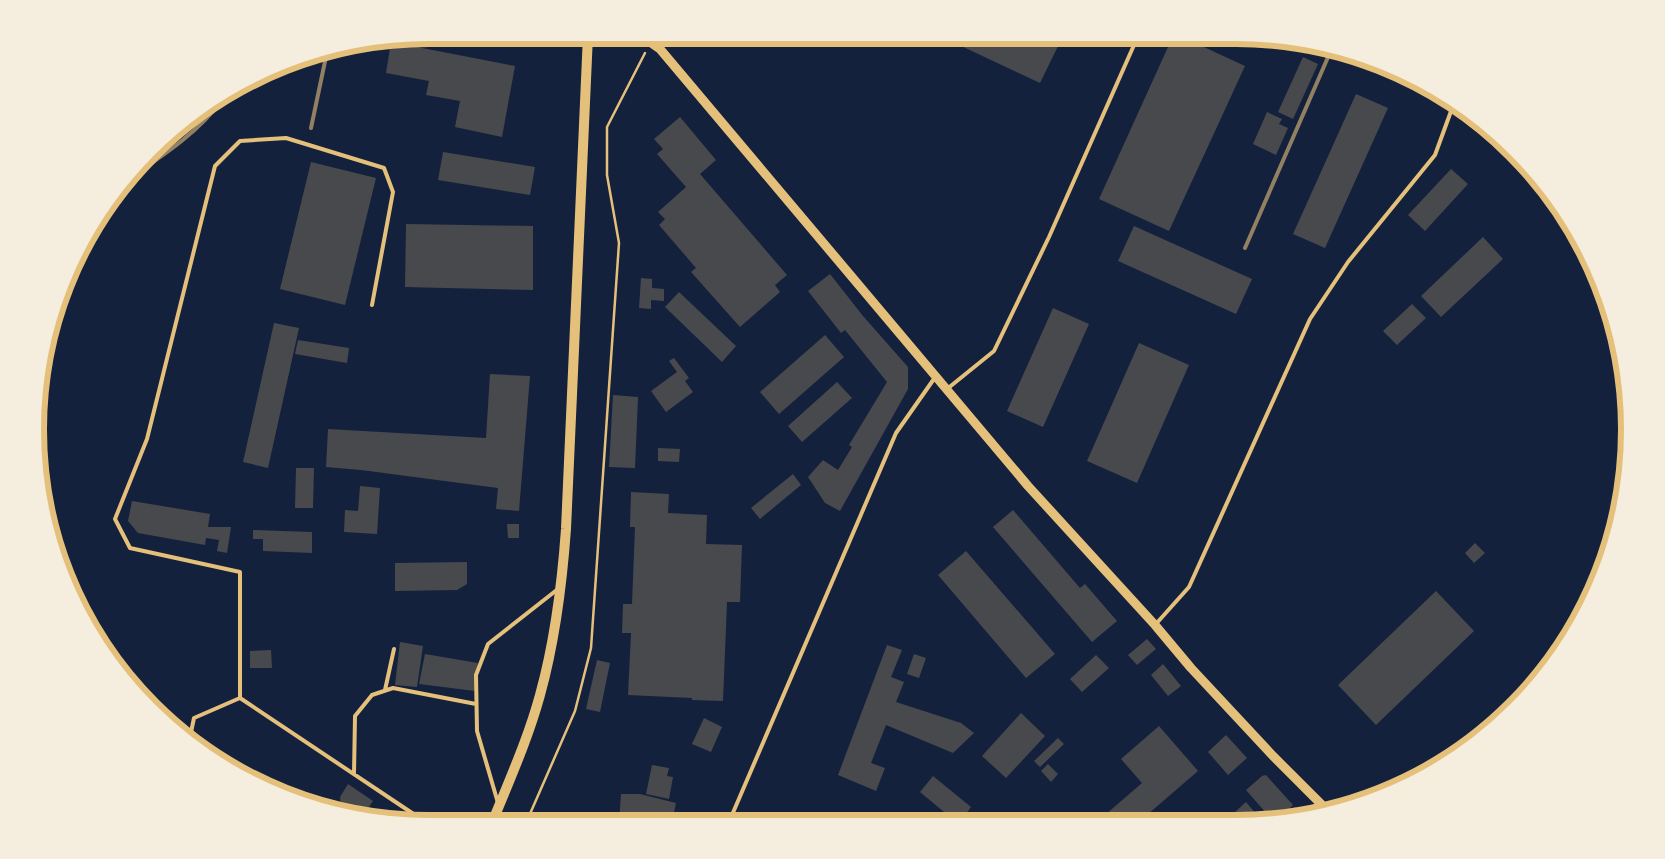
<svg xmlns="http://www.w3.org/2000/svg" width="1665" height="859" viewBox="0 0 1665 859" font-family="Commissioner,sans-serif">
	<rect width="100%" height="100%" fill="#14213d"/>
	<path fill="#48494c" d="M940 36H1063L1040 83Z
		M1173 36H1180L1245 66 1169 231 1099 199Z
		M391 42 515 66 502 137 455 127 460 101 426 95 429 81 386 73Z
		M1303 57 1318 64 1293 119 1278 112Z
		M1356 94 1388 108 1325 248 1293 234Z
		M1267 112 1282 119 1279 124 1288 128 1276 155 1253 144Z
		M680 117 716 160 700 174 787 275 775 285 780 292 740 327 691 272 696 268 659 225 665 219 658 212 686 187 657 154 663 149 654 139Z
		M443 152 535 167 530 195 438 180Z
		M311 162 376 178 345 305 280 289Z
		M1451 169 1468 184 1425 231 1408 215Z
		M406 224 533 226V290L405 287Z
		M1134 226 1252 279 1236 314 1118 261Z
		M1483 237 1503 259 1441 317 1421 296Z
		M830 274 863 316 908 367V389L840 511 825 503 808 477 823 460 838 470 852 447 849 445 887 382 845 330 841 333 808 291Z
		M641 278 652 279V288L664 289V301L651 300V309L639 308Z
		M679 292 736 346 722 362 665 307Z
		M1412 304 1426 318 1397 345 1383 331Z
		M1053 308 1089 324 1043 427 1007 411Z
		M274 323 299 328 268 468 243 462Z
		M825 335 844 357 779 414 760 392Z
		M298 340 349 348 347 363 295 354Z
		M1139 343 1189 365 1137 483 1087 461Z
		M674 358 689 378 685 381 693 392 666 412 651 391 677 372 669 361Z
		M490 374 530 376 519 511 496 509 498 488 361 470 326 467 328 429 486 438Z
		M837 382 852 398 802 442 788 426Z
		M613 395 638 397 635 468 609 467Z
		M658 448 680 449 679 462 658 461Z
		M296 468H314L313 508H295Z
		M793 474 801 485 760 519 751 508Z
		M360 486 380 488 377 534 344 532 345 510 358 511Z
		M631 492 669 494 668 513 707 515 706 544 742 545 740 602H727L723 701 692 700V698L628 695 631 633H622L623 604H632L635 527H630Z
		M132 501 210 514 208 527H231L227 553 217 551 219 540 206 538 205 545 138 533 128 521Z
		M1013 510 1080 588 1085 584 1117 621 1092 642 993 527Z
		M507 524H519V538H508Z
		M253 530 312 532V553L263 551V539H253Z
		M1475 543 1485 553 1474 563 1465 553Z
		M966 551 1055 654 1026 678 938 575Z
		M467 562V584L457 590 395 591V563Z
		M1436 591 1474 631 1376 725 1338 685Z
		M1147 639 1156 649 1137 665 1128 655Z
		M400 642 423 646 417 687 395 685Z
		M887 645 902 650 891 677 904 682 896 702 961 723 974 733 953 753 886 725 871 763 885 768 876 791 838 775Z
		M271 650 272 668H250V651Z
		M425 654 478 663 475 691 419 684Z
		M914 654 926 658 919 678 907 674Z
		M1096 655 1109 668 1082 692 1070 679Z
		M597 660 610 663 600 712 586 709Z
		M1163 664 1181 686 1168 696 1151 675Z
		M1021 713 1045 736 1006 778 982 756Z
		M704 718 722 727 711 752 692 744Z
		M1159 726 1198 771 1140 821H1098L1142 783 1121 759Z
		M1226 735 1247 758 1228 775 1208 752Z
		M1058 738 1064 744 1040 767 1034 761Z
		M1048 764 1058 774 1051 782 1041 771Z
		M652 765 669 768 667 776 673 777 669 799 646 794Z
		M1266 775 1293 805 1277 821H1273L1246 790 1262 776Z
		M933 776 971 807 960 822H956L920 792Z
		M348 784 373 801 363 816 342 813 340 797Z
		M621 794H640L676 803 672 822 619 823Z
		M1246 802 1262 821H1225Z
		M1295 807 1304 816 1287 821H1280Z"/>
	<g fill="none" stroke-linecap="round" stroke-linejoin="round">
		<path stroke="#e5c07b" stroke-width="2.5" d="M526 823 575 711 591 648 619 243 607 175V127L645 53"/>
		<path stroke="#e5c07b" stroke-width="4" d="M947 389 994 351 1049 237 1138 36
			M1155 625 1189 587 1310 319 1348 262 1435 155 1454 103
			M385 690 394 649
			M240 698V572L130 548 115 519 147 439 215 166 240 141 286 138 384 168 393 192 372 305
			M240 698 427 823
			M190 737 194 718 240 698
			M354 774 355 716 372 695 393 688 476 704
			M498 803 477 731 476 675 488 644 558 589
			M729 822 896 433 936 376"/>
		<path stroke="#e5c07b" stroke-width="9" d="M640 35 660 49 1028 486 1155 625 1191 668 1273 756 1327 810"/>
		<path stroke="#e5c07b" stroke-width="10" d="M492 823C509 781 528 739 540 695 555 641 562 585 566 529L588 35"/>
		<path stroke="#918062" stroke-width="4" d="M311 128 327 52
			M134 175C167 153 199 131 223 99
			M1245 248 1332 48"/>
	</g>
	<path d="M0 0H1665V859H0ZM429 44H1236A385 385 0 0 1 1621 429V430A385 385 0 0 1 1236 815H429A385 385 0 0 1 44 430V429A385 385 0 0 1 429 44Z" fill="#f5edde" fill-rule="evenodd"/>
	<path fill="none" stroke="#e5c07b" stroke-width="6" d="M429 44H1236A385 385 0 0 1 1621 429V430A385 385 0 0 1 1236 815H429A385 385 0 0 1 44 430V429A385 385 0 0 1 429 44Z"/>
</svg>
